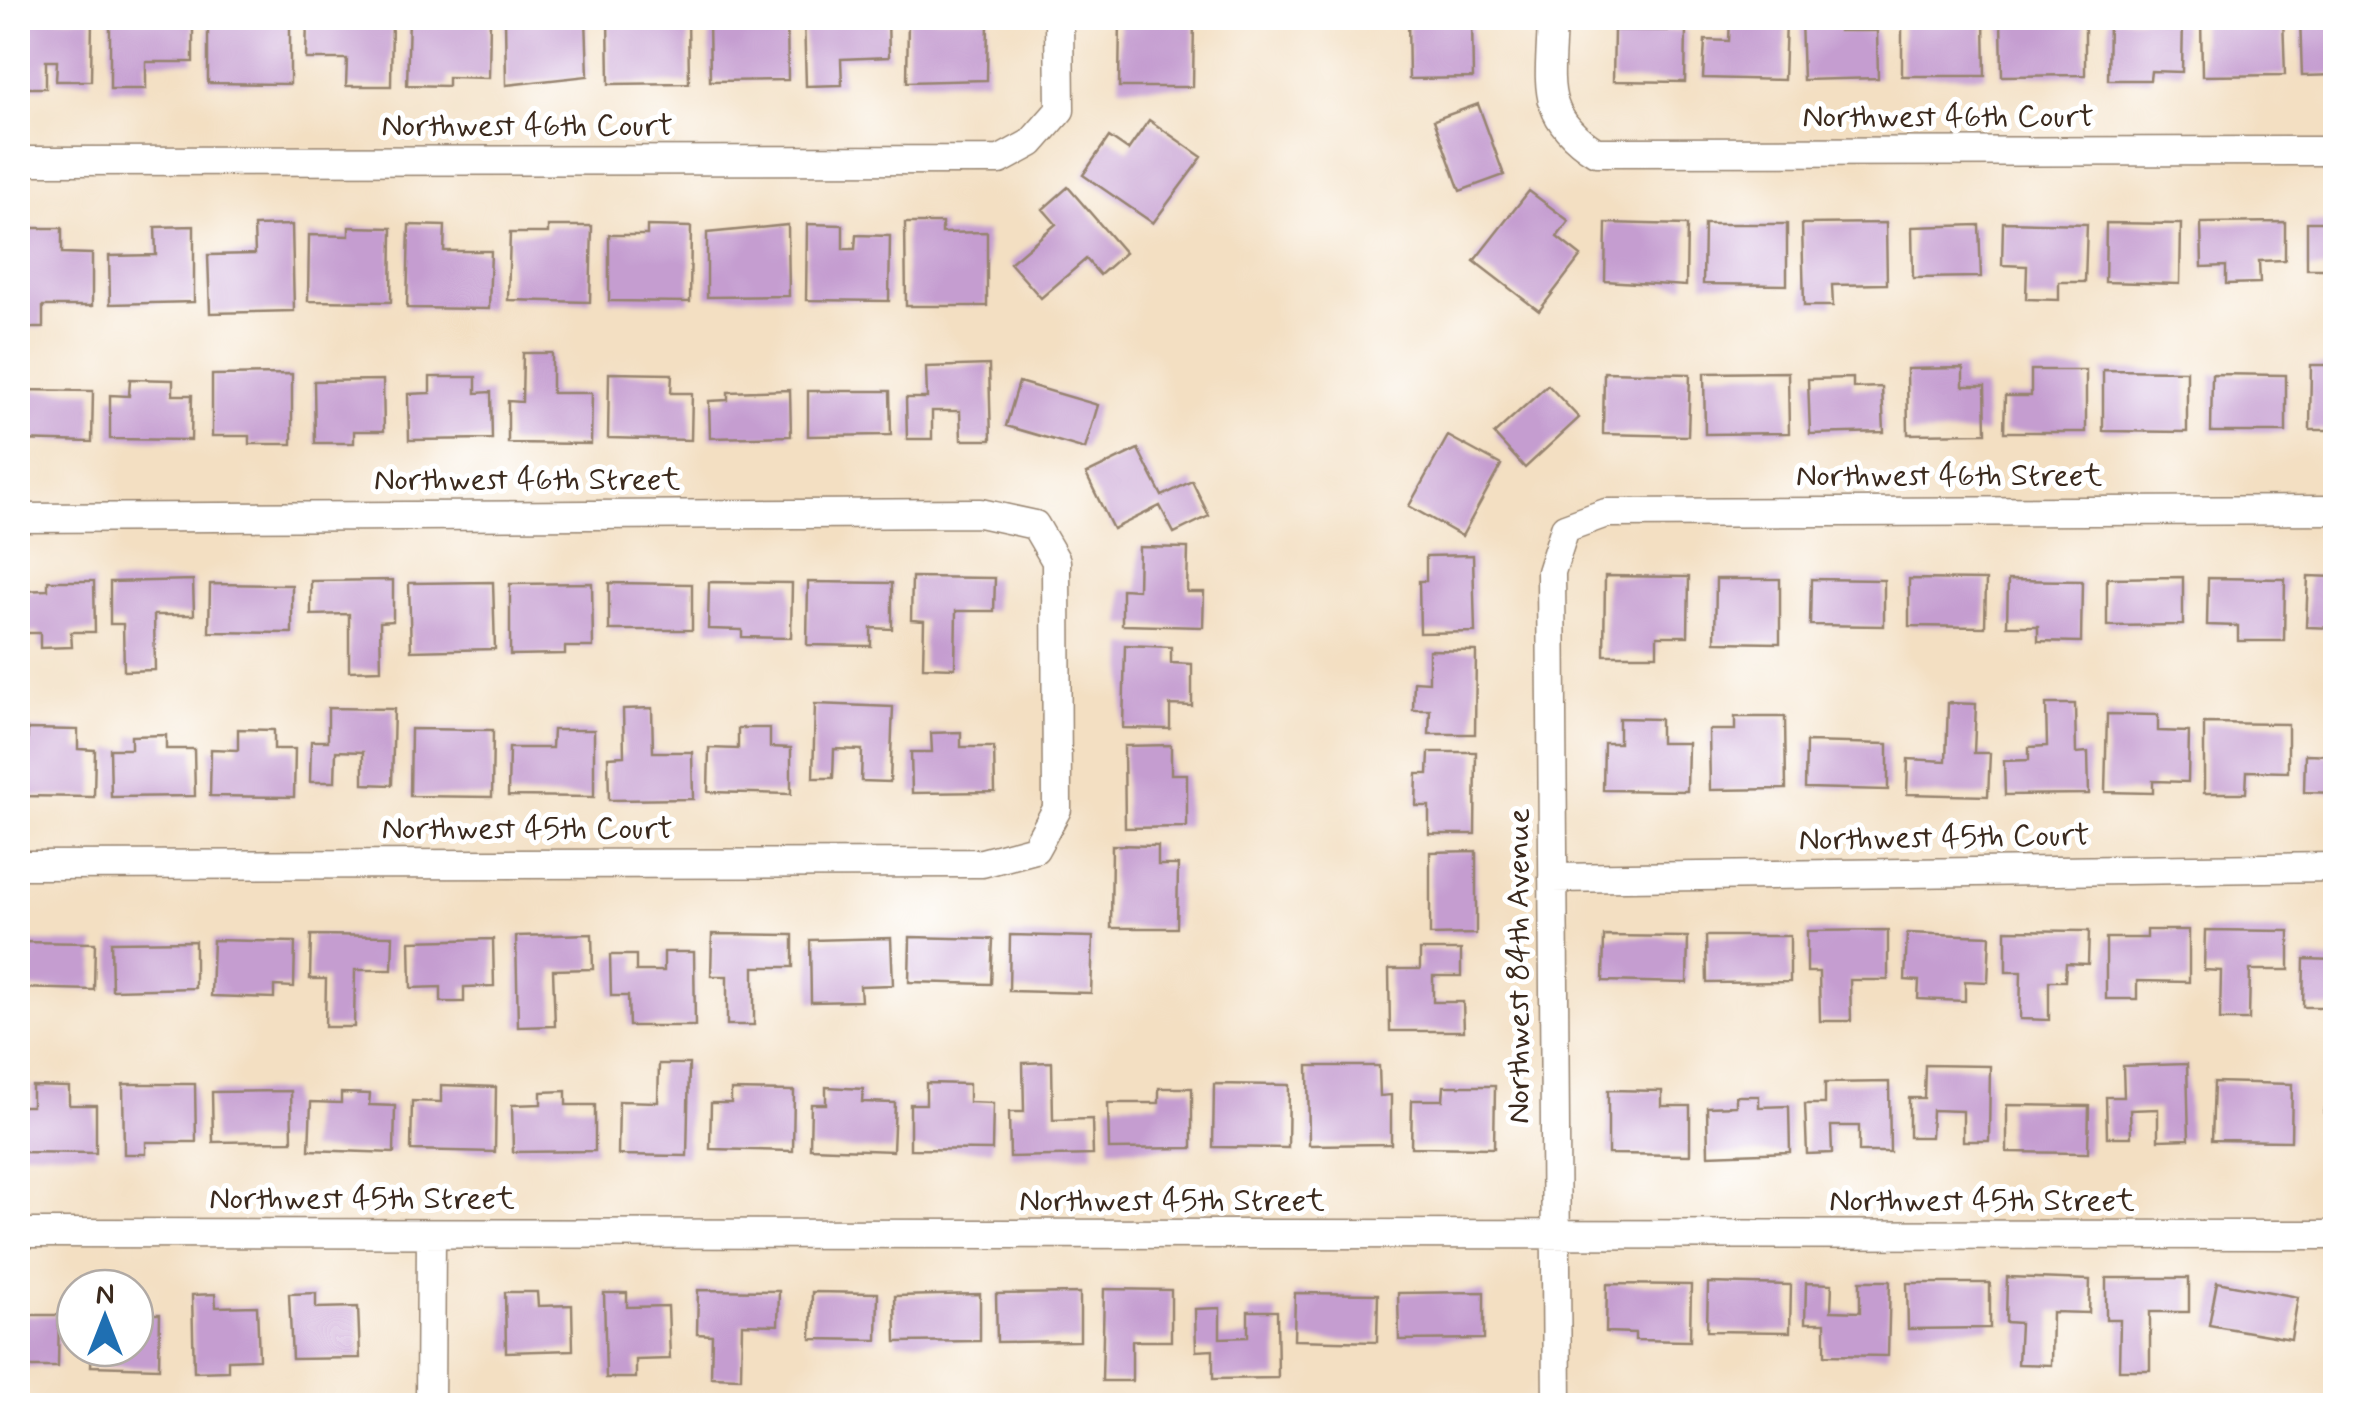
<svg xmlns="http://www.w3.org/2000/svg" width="2353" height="1423" viewBox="0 0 2353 1423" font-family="Mynerve,sans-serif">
	<rect width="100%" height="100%" fill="#fff"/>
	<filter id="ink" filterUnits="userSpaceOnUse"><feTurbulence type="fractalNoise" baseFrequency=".01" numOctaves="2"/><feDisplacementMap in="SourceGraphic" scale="20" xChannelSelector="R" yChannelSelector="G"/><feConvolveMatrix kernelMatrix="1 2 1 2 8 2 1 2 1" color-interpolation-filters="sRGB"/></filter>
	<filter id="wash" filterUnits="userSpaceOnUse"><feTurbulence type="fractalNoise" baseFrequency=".0048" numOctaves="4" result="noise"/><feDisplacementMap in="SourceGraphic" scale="40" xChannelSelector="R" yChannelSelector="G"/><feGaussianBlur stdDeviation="2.25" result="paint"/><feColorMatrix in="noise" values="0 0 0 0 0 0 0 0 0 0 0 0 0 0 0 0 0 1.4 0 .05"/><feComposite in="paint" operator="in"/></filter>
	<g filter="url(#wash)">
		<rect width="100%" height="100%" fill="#f3dfc2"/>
		<g id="blocks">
			<path fill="#c59dd0" d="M18 18H92L91 81H56L57 61H46V88H18Z
				M110 18H193V62H146V89H110Z
				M208 18H290V84L208 83Z
				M307 18H392L391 86H346L347 59H306Z
				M409 18H490L489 78 448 77V86L407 85Z
				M505 18H586L588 76 506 85Z
				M608 18H688L689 83 609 84Z
				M709 18H787L788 80 710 81Z
				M804 18H888L889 57 841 59 842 85 806 86Z
				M908 18H988L987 80 907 82Z
				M1120 18H1194L1193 87H1119Z
				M1408 18H1472L1473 78 1409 79Z
				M1730 18 1786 19 1784 80 1703 78 1705 40 1729 41Z
				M1801 18H1839V31H1877L1878 78 1803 80Z
				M1902 18H1984L1985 76H1902Z
				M2001 18H2085V75L2002 76Z
				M2109 18H2183L2182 72 2151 71 2150 80H2108Z
				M2201 18H2283L2285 75 2202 76Z
				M2300 18H2336V75L2302 76Z
				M1614 30 1686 31 1685 82 1613 81Z
				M1478 104 1504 175 1460 191 1434 120Z
				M1149 120 1202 157 1153 223 1083 175 1109 137 1128 150Z
				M1068 187 1125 253 1100 275 1086 259 1041 298 1010 263 1056 224 1043 209Z
				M1529 191 1569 221 1557 237 1581 256 1539 311 1474 261Z
				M2003 222 2087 224 2085 282H2059V300L2026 299 2027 266 2002 265Z
				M2285 222V260L2259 261 2260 283 2226 284V266L2202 267 2201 223Z
				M2307 222H2336V269H2307Z
				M905 223H942V233L987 232V306H906Z
				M1606 223 1687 225 1686 286 1605 281Z
				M1886 223 1887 284 1832 285 1833 306H1804L1802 224Z
				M2106 223 2181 224 2180 284 2105 282Z
				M807 224 843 225V249H855L856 235 890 236 889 301 806 300Z
				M1704 224H1787V285L1703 284Z
				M292 225 294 311 210 313 208 255 255 254 254 226Z
				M409 225 445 226 444 251H491L489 309 407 308Z
				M788 225 789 296 707 297V233Z
				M1979 225 1981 277 1913 278 1912 227Z
				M194 226V302L110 304 109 256 156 255 155 227Z
				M548 226H592L590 302 508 300 510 233H548Z
				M647 226 691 227 690 302 609 301V235H647Z
				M349 227 392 228 391 302 308 301 309 235 349 236Z
				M18 228H62V253L92 254V306H43V328H18Z
				M523 353H552V393H592L591 444 508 443V401L522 402Z
				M989 365 991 440H961L960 411H932V439H907L906 398H927L926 367Z
				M2311 365H2336V430H2310Z
				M1963 368V386H1985L1986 433 1908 434 1907 369Z
				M2031 370H2086V432H2004L2005 396H2031Z
				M2103 370 2187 371V432L2103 431Z
				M1604 372 1690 374 1688 436 1603 434Z
				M1788 372 1789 433 1705 434 1704 373Z
				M609 373 672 374 671 393H692L691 440 608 438Z
				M292 374V444H249V436H212V375Z
				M2212 374 2286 375V432H2211Z
				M430 377H476V393L491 392 492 439 409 440 408 394 430 393Z
				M1853 378V388L1882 387 1884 432 1810 434 1808 379Z
				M130 379 173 380V395H192L191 440 110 439V395L129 396Z
				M383 380 384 431H354V443H315L314 381Z
				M1019 382 1098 405 1085 449 1006 426Z
				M1548 385 1579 418 1525 468 1494 434Z
				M18 390 93 391 92 442 18 440Z
				M790 390 791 436 710 438 709 401 728 400V392Z
				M808 391H890L891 435 808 436Z
				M1448 436 1501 465 1462 536 1409 506Z
				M1138 449 1162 496 1192 481 1209 516 1174 533 1160 506 1113 529 1086 474Z
				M1139 547 1188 548 1187 592H1204L1203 627 1122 625V589L1138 590Z
				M1473 555 1475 632 1420 633 1419 581H1426V556Z
				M1605 576 1689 577 1688 636H1657V655H1604Z
				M2308 576 2336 577V628L2306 627Z
				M912 577 995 578 994 611H956L955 668 923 667 924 621 911 620Z
				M2183 577V625L2107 626V578Z
				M2208 578 2285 579 2284 641H2238V626L2207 625Z
				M1716 579H1780V643L1715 642Z
				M1811 579 1884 580V626L1810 625Z
				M1909 579 1986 580 1985 627 1909 626Z
				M193 580 194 615H154L155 670 124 671 123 624H110V582Z
				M393 580V621L380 622 381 670 349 671V614L311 615V581Z
				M2008 580 2082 581 2081 642 2038 641V626H2007Z
				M48 581H94L95 632H71L72 647 40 648V633H18V591L48 590Z
				M493 582 495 649 411 651 409 583Z
				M709 582 792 583 791 638 742 637V630L708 629Z
				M808 582 892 583V629L871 628V646L807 645Z
				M592 583 593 647H565V654L510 655V584Z
				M609 583 692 584V630H609Z
				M210 584 292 585V633L209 632Z
				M1125 645 1171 647V663L1192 664V706L1170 705V729L1123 728Z
				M1429 650 1476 651 1475 734H1429L1430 710H1413L1414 681 1429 682Z
				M1948 703 1976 704 1974 753H1990L1988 796 1907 794 1908 759 1946 761Z
				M815 704 893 707 890 782 861 781 862 750 834 749 833 778H813Z
				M2046 704H2075L2076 753 2088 752 2089 794 2005 795 2004 761 2029 760V747L2047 746Z
				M328 708 394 709 392 785 363 784V752L336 751 335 782H310L311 741H328Z
				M652 708 653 752H692L693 799 609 800 608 757 624 756 623 709Z
				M2107 714 2158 715V731L2189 732 2188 782 2153 781V793L2105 792Z
				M1735 717H1785L1786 789 1710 790 1709 730H1735Z
				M1619 718 1660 719V743H1688L1687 791 1603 790 1604 743H1619Z
				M2204 723 2288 724V772L2247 771 2246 793H2204Z
				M738 728H770V747L791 748V794L708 792 709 748 738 749Z
				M28 729 78 730V749L95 750 94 797 18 796V751H27Z
				M238 729 274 730V749H295L294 797 210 796 211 749 238 750Z
				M411 729 493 730 492 797 410 796Z
				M553 730H594V797L508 796 509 748H552Z
				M961 732V747H994L995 792 912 793 911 752H932L931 733Z
				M166 735V749H194L195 796 111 797 110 749H131V736Z
				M1806 742 1888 744V790L1805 788Z
				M1171 745V774H1187V827L1125 828 1124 746Z
				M1429 752H1476L1475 834H1429V806H1416L1417 774H1428Z
				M2305 754 2336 755V793L2304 792Z
				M1112 845 1158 846V865H1178L1177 928H1111Z
				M1476 851V934L1430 935V852Z
				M1888 930V980H1850L1851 1021H1820L1819 972H1807V931Z
				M2006 930 2089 931 2088 964 2066 963 2065 981H2049V1020L2020 1019 2021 972H2006Z
				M2147 930H2189V982L2137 981V999H2106V938H2147Z
				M2205 930 2289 931V970H2250L2249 1020H2220L2221 971 2204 970Z
				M1907 933 1990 936 1988 982 1965 981V1001L1918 999 1919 981 1905 980Z
				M592 934 593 969 553 970 555 1026 518 1027 516 936Z
				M712 934 793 935V967H754V1025H727V976H711Z
				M311 935 393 936 392 970H355L354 1027H325L326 979H310Z
				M1010 935 1093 937 1091 993 1009 991Z
				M1604 936 1688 937 1687 983 1603 981Z
				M1706 936H1790V982L1707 983Z
				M910 937 993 939 991 984 909 982Z
				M891 938 893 985 860 986 861 1001 811 1002 810 940Z
				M493 939 494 986 464 987V1002H441V987L411 988 410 941Z
				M213 940 295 942 294 987 274 986V998L211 996Z
				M195 941V988L112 990 111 942Z
				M18 942 95 943 94 990 18 988Z
				M1420 950H1461V976H1433V1002H1463L1464 1031H1390L1389 969H1420Z
				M664 952H694L695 1026H629L628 996H611L610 955H636V971H664Z
				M2304 959 2336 960V1007H2303Z
				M1052 1062 1053 1120 1092 1119 1093 1155 1010 1157 1009 1112H1024L1023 1063Z
				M659 1064H689L687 1156 618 1155 619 1101 658 1102Z
				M2187 1064 2189 1139 2158 1140V1109L2130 1110 2131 1137H2107L2106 1097H2124L2123 1066Z
				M1925 1065 1990 1066 1989 1141H1963V1111L1932 1110 1931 1137H1909V1098H1924Z
				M1308 1066H1379L1380 1096 1391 1095V1144L1309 1145Z
				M2331 1077 2336 1078V1116L2324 1113Z
				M1889 1082 1890 1152H1859V1126H1831L1832 1153 1807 1154 1805 1104H1825V1083Z
				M2214 1082 2292 1084 2291 1141 2212 1140Z
				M926 1083 969 1084V1102L993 1103 992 1150 910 1149V1104H926Z
				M123 1084H195L196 1142H146V1154H124Z
				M1214 1084 1289 1085 1288 1148 1213 1147Z
				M441 1085 496 1087 495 1152 411 1150 412 1101 441 1102Z
				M32 1086 69 1087V1105H96V1153L18 1152V1106H32Z
				M1444 1086H1495L1494 1148 1411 1147 1412 1100H1443Z
				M826 1087 863 1089 862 1102 895 1103 893 1151 810 1148 811 1104H826Z
				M1159 1088H1192V1148L1109 1149 1108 1103H1159Z
				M731 1090 794 1091 793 1151 710 1149 711 1103H731Z
				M1608 1090 1662 1091V1106H1690V1155L1608 1154Z
				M291 1091 292 1141 213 1142 212 1092Z
				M566 1091V1105H595V1151L513 1152 512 1105 541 1104V1092Z
				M341 1093 370 1094 369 1105 395 1106 394 1153 309 1150 311 1102 341 1103Z
				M1736 1096H1759V1107L1789 1106 1790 1152 1708 1155 1707 1107 1736 1106Z
				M2007 1105 2089 1106 2088 1153 2007 1152Z
				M2007 1277 2090 1280 2089 1313 2052 1312 2051 1365 2018 1364 2020 1323 2006 1322Z
				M2106 1278H2189V1312H2150V1370H2119L2120 1320H2106Z
				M1860 1281H1890L1888 1356 1825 1355V1323H1805L1806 1283 1832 1284 1831 1311 1860 1312Z
				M2217 1282 2298 1297 2291 1339 2209 1325Z
				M1708 1283 1791 1285 1790 1332 1707 1331Z
				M1907 1283H1990V1328L1908 1329Z
				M1607 1284 1691 1285 1690 1341 1635 1340V1333L1606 1332Z
				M1104 1289 1171 1290V1341H1132V1381H1102Z
				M698 1290 779 1291 778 1325 742 1324 741 1378 711 1377 712 1335 697 1334Z
				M505 1292H537L538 1306 572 1305 573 1350 506 1352Z
				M812 1292 878 1293 877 1340 811 1339Z
				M1484 1292V1339L1399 1340 1398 1293Z
				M316 1293V1308L358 1307 360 1358 292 1359 289 1294Z
				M604 1293H627V1307L668 1306 670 1359 636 1360V1378H606Z
				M1080 1293V1341L997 1342 996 1294Z
				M1295 1293 1378 1294 1377 1342 1294 1340Z
				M215 1294 216 1307 257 1306 259 1359 228 1360V1371L194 1372 192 1295Z
				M980 1294V1341L896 1342 895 1296Z
				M18 1301H24V1315H59L58 1367H18Z
				M1220 1308V1338L1248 1337V1311H1277L1278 1378 1213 1379V1350L1196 1351 1195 1309Z
				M135 1314H160L159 1368 91 1366 92 1348H135Z"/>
		</g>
	</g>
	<g filter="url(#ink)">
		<use href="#blocks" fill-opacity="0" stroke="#978470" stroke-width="2.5"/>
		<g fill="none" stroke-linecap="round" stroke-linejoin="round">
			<defs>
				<path id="minor" d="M1552 18C1551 80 1537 115 1596 152L2336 151
					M18 161 1000 160 1031 143 1060 110 1059 18
					M18 518 980 513 1035 525 1056 561 1057 809 1035 849 982 863 18 865
					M1553 878 2336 867
					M18 1233 2327 1235
					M430 1406 431 1235
					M1557 1406 1551 572 1565 528 1606 513 2336 510"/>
			</defs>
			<use href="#minor" stroke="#978470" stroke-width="31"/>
			<use href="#minor" stroke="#fff" stroke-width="28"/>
		</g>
	</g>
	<g text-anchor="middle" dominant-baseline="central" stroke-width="10" stroke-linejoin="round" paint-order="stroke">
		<g font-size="32" fill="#3b2a1e" stroke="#fff">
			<text x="1948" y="117">Northwest 46th Court</text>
			<text x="527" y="126">Northwest 46th Court</text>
			<text x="1949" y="476">Northwest 46th Street</text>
			<text x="527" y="480">Northwest 46th Street</text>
			<text x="527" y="829">Northwest 45th Court</text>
			<text transform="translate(1944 838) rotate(-1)">Northwest 45th Court</text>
			<text transform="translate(1519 966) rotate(-90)">Northwest 84th Avenue</text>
			<text x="362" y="1199">Northwest 45th Street</text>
			<text x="1172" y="1201">Northwest 45th Street</text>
			<text x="1982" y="1201">Northwest 45th Street</text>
		</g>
	</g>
	<rect width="2353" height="1423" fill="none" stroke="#fff" stroke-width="60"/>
	<g transform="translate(105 1318)"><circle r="48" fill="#ffffff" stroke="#b1aaa5" stroke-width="2.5"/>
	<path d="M0-8L18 38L0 25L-18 38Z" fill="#1f6fb2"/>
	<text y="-15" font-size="28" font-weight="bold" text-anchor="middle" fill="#3b2a1e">N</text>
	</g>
</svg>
